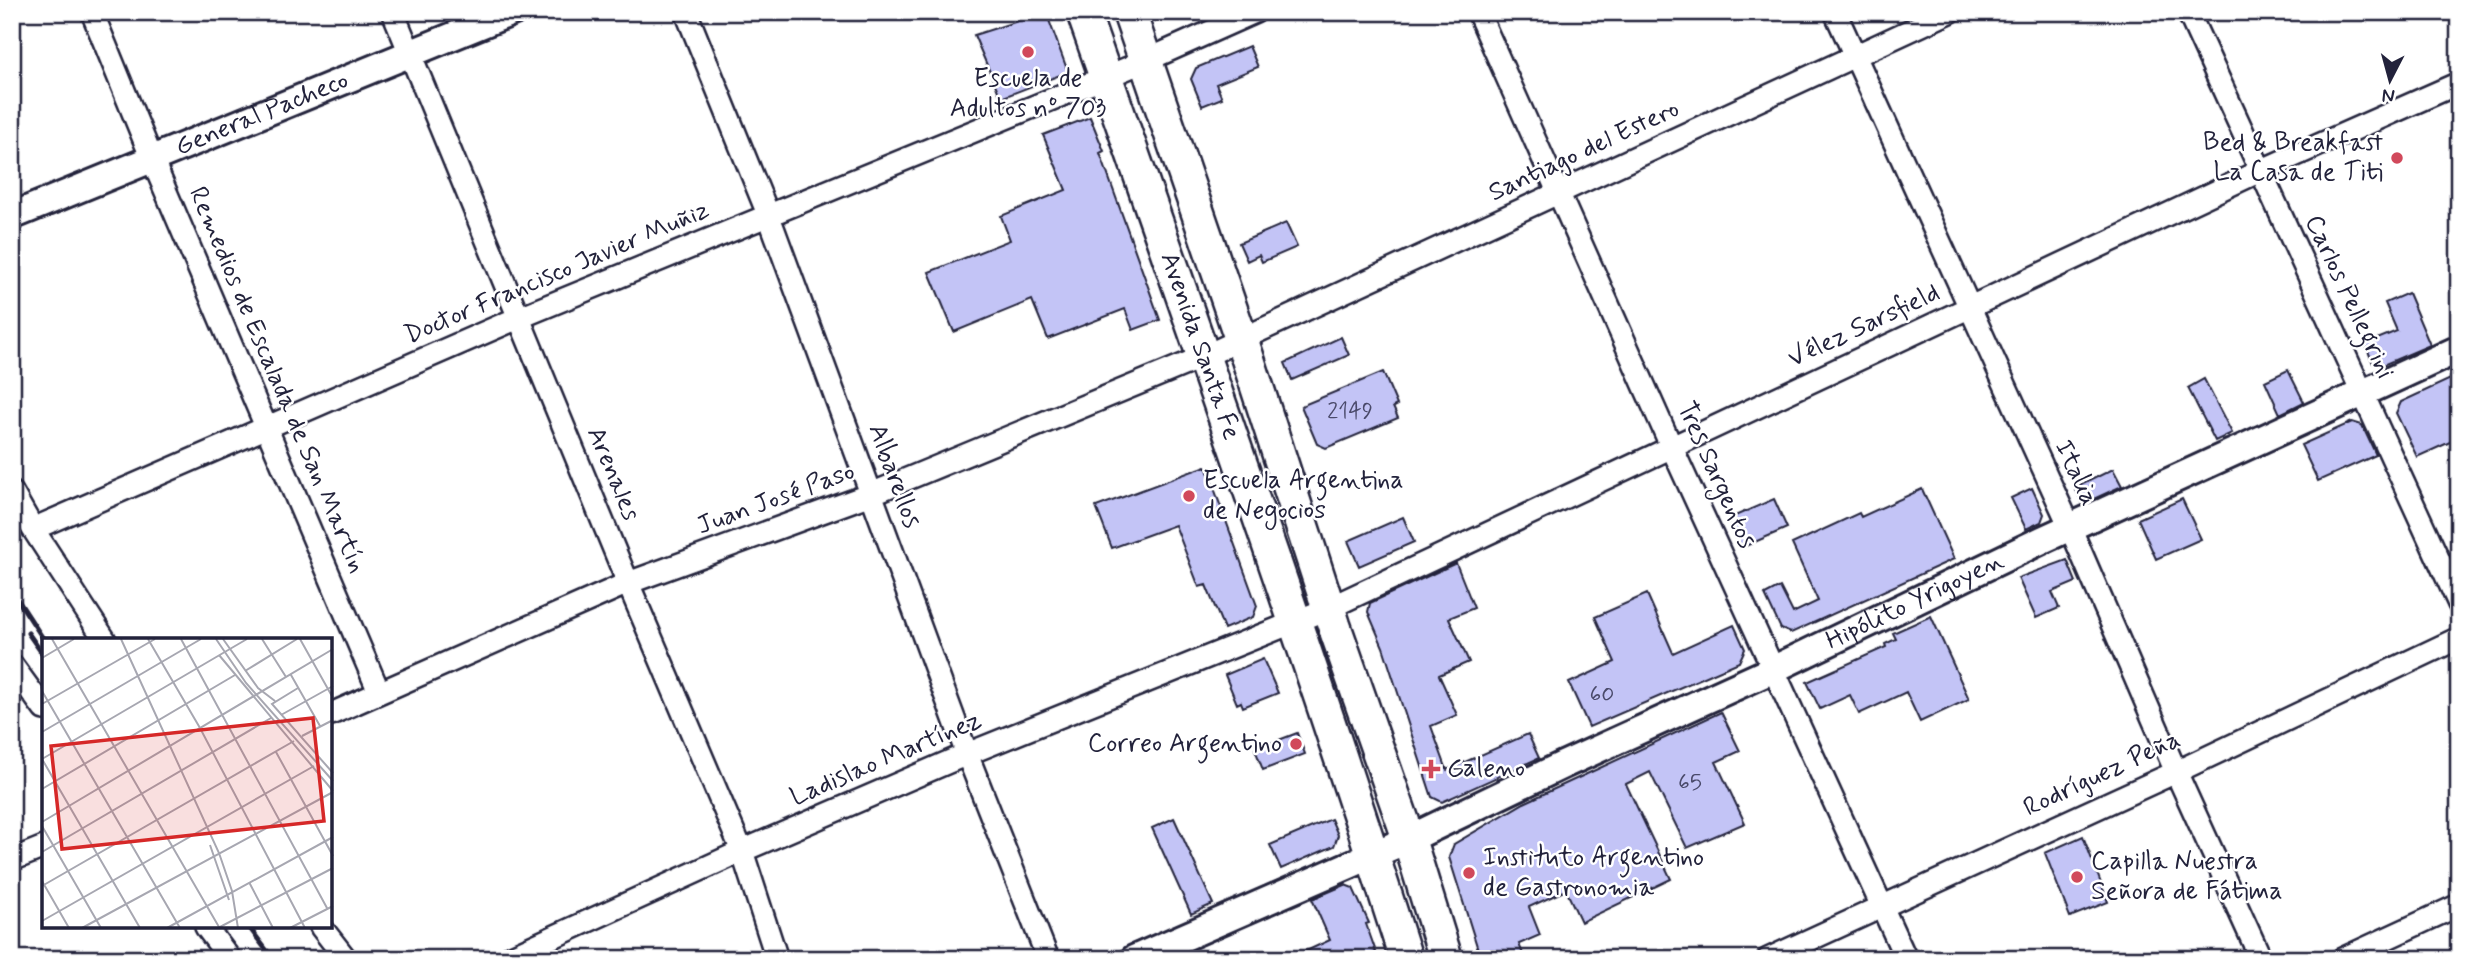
<svg xmlns="http://www.w3.org/2000/svg" width="2471" height="971" viewBox="0 0 2471 971" font-family="Mynerve,sans-serif">
	<rect width="100%" height="100%" fill="#fff"/>
	<filter id="ink" filterUnits="userSpaceOnUse"><feTurbulence type="fractalNoise" baseFrequency=".0143" numOctaves="2"/><feDisplacementMap in="SourceGraphic" scale="14" xChannelSelector="R" yChannelSelector="G"/><feConvolveMatrix kernelMatrix="1 2 1 2 8 2 1 2 1" color-interpolation-filters="sRGB"/></filter>
	<g filter="url(#ink)">
		<path fill="#c3c4f6" stroke="#22223b" stroke-width="2" d="M1046 12 1068 72 1001 98 974 35Z
			M1249 46 1258 67 1216 84 1222 98 1202 106 1191 79 1196 68Z
			M1090 117 1104 151 1100 153 1160 320 1133 330 1125 309 1048 339 1032 300 954 332 929 272 1010 240 1001 216 1066 190 1043 135Z
			M1286 223 1297 247 1262 262 1259 255 1247 261 1239 243Z
			M2408 293 2430 345 2383 365 2373 363 2365 344 2397 331 2385 303Z
			M1341 337 1349 355 1292 380 1285 363Z
			M2288 370 2304 402 2280 414 2265 381Z
			M1383 372 1397 405 1393 407 1398 418 1326 448 1317 444 1301 406Z
			M2459 375V438L2417 457 2396 413 2401 402Z
			M2204 379 2232 433 2215 441 2188 388Z
			M2352 422 2362 425 2376 455 2318 481 2301 445Z
			M1206 466 1257 606 1253 617 1224 629 1206 585 1199 587 1175 525 1112 548 1096 507Z
			M2113 469 2122 486 2085 503 2082 502 2075 488Z
			M2032 488 2044 514 2041 522 2026 529 2011 498Z
			M1922 489 1954 559 1791 633 1781 629 1765 595 1780 587 1793 613 1818 601 1792 544 1859 513 1861 517Z
			M1774 499 1787 528 1741 548 1728 519Z
			M2182 499 2201 539 2156 559 2138 519Z
			M1403 517 1414 542 1359 566 1348 541Z
			M2067 560 2076 582 2052 592 2059 608 2036 618 2018 578Z
			M1456 563 1474 608 1449 618 1469 662 1439 675 1457 715 1431 726 1447 770 1528 734 1539 758 1442 802 1432 797 1383 647 1368 612 1370 603Z
			M1647 594 1673 653 1734 625 1745 649 1739 662 1589 727 1569 683 1615 662 1595 617Z
			M1931 616 1969 699 1920 722 1906 692 1859 714 1850 695 1820 709 1807 682 1886 647 1885 644 1896 639 1893 633Z
			M1263 659 1278 693 1243 707 1241 702 1237 704 1225 675Z
			M1721 712 1740 751 1716 762 1745 823 1687 848 1650 772 1626 784 1671 879 1581 922 1566 890 1529 907 1540 935 1519 944 1525 959H1481L1449 857 1454 844 1524 803Z
			M1297 733 1305 754 1263 770 1255 749Z
			M1174 818 1213 904 1191 914 1152 828Z
			M1331 819 1338 835 1334 846 1281 869 1270 845Z
			M2083 836 2108 902 2070 917 2045 853Z
			M1345 885 1353 888 1369 923 1366 924 1376 952 1360 959H1289L1330 940 1312 899Z"/>
		<g fill="none" stroke-linecap="round" stroke-linejoin="round">
			<defs>
				<path id="minor" d="M92 12 152 159 379 692
					M393 12 628 583 742 851 777 959
					M686 12 768 214 967 754 1048 959
					M1478 12 1672 448 1906 959
					M1835 12 2070 527 2176 772 2261 959
					M2188 12 2459 604
					M12 492 33 529 105 640
					M33 529 518 318 1145 61 1255 12
					M12 665 44 709
					M331 714 628 583 871 494 1205 356 1950 12
					M12 860 44 847
					M206 927 230 959
					M321 927 346 959
					M505 959 742 851 967 754 1329 608 2260 171 2459 83
					M1768 959 2176 772 2459 638
					M2342 959 2459 905"/>
				<g id="tertiary">
					<path id="s1" d="M12 216 512 12"/>
					<path id="s2" d="M1134 959 1409 839 1563 765 1774 669 2042 540 2459 349"/>
				</g>
				<g id="secondary">
					<path id="s3" d="M1083 12C1193 327 1305 641 1406 959"/>
					<path d="M1129 12 1247 356 1334 625 1409 839 1446 959"/>
				</g>
			</defs>
			<use href="#minor" stroke="#22223b" stroke-width="26"/>
			<use href="#tertiary" stroke="#22223b" stroke-width="32"/>
			<use href="#secondary" stroke="#22223b" stroke-width="37"/>
			<use href="#minor" stroke="#fff" stroke-width="21"/>
			<use href="#tertiary" stroke="#fff" stroke-width="26"/>
			<use href="#secondary" stroke="#fff" stroke-width="32"/>
			<path stroke="#22223b" stroke-width="5" d="M12 591 44 640
				M28 633 44 656
				M249 927 273 959"/>
		</g>
	</g>
	<g fill="#d1495b" stroke="#fff" stroke-width="2.5">
		<circle cx="1028" cy="52" r="7"/>
		<circle cx="2397" cy="158" r="7"/>
		<circle cx="1189" cy="496" r="7"/>
		<circle cx="1296" cy="744" r="7"/>
		<path d="M1427.5 758.5h7v7h7v7h-7v7h-7v-7h-7v-7h7z"/>
		<circle cx="1469" cy="873" r="7"/>
		<circle cx="2077" cy="877" r="7"/>
	</g>
	<g text-anchor="middle" dominant-baseline="central" stroke-width="5" stroke-linejoin="round" paint-order="stroke">
		<g font-size="23" fill="#4a4a6a">
			<text x="1350" y="412">2149</text>
			<text x="1602" y="695">60</text>
			<text x="1690" y="783">65</text>
		</g>
		<g font-size="26" fill="#22223b" stroke="#fff" text-anchor="start">
			<text x="1028" y="79" text-anchor="middle">Escuela de<tspan x="1028" dy="30">Adultos nº 703</tspan></text>
			<text x="2383" y="143" text-anchor="end">Bed &amp; Breakfast<tspan x="2383" dy="30">La Casa de Titi</tspan></text>
			<text x="1203" y="481">Escuela Argentina<tspan x="1203" dy="30">de Negocios</tspan></text>
			<text x="1282" y="744" text-anchor="end">Correo Argentino</text>
			<text x="1447" y="769">Galeno</text>
			<text x="1483" y="858">Instituto Argentino<tspan x="1483" dy="30">de Gastronomia</tspan></text>
			<text x="2091" y="862">Capilla Nuestra<tspan x="2091" dy="30">Señora de Fátima</tspan></text>
		</g>
		<g font-size="26" fill="#22223b" stroke="#fff">
			<text stroke="none"><textPath href="#s1" startOffset="270">General Pacheco</textPath></text>
			<text transform="translate(1584 151) rotate(-25)">Santiago del Estero</text>
			<text transform="translate(557 273) rotate(-23)">Doctor Francisco Javier Muñiz</text>
			<text transform="translate(2349 297) rotate(65)">Carlos Pellegrini</text>
			<text transform="translate(1864 326) rotate(-25)">Vélez Sarsfield</text>
			<text stroke="none"><textPath href="#s3" startOffset="354">Avenida Santa Fe</textPath></text>
			<text transform="translate(277 380) rotate(67)">Remedios de Escalada de San Martín</text>
			<text transform="translate(2076 473) rotate(65)">Italia</text>
			<text transform="translate(613 474) rotate(67)">Arenales</text>
			<text transform="translate(1716 475) rotate(66)">Tres Sargentos</text>
			<text transform="translate(894 476) rotate(70)">Albarellos</text>
			<text transform="translate(776 499) rotate(-20)">Juan José Paso</text>
			<text stroke="none"><textPath href="#s2" startOffset="859">Hipólito Yrigoyen</textPath></text>
			<text transform="translate(886 759) rotate(-23)">Ladislao Martínez</text>
			<text transform="translate(2102 774) rotate(-25)">Rodríguez Peña</text>
		</g>
	</g>
	<g transform="translate(42 638)">
		<rect width="290" height="290" fill="#fff"/>
		<path fill="none" stroke="#a7a7b1" stroke-width="2" d="M10 1 177 289M79 1 177 215 190 253 196 290M106 1 158 90 263 290M139 1 285 270M174 1 204 45 291 143M181 1 216 50 233 63M220 1 244 39M258 1 291 60M177 17 291 153M0 20 32 1M203 33 255 1M249 37 278 88M256 50 230 66 291 135M0 53 138 290M0 66 113 1M239 77 291 48M0 94 159 1M260 98 291 82M234 114 291 218M0 121 205 1M0 121 98 290M0 151 193 37M0 184 291 11M0 188 59 290M168 207 187 262M0 214 229 80M0 243 27 290M207 244 231 290M0 248 252 103M0 283 272 128M40 290 291 154M125 290 291 199M176 290 291 230M248 290 291 268"/>
		<path fill="#d62828" fill-opacity="0.15" stroke="#d62828" stroke-width="3.5" d="M271 80 282 183 20 211 9 108Z"/>
		<rect width="290" height="290" fill="none" stroke="#22223b" stroke-width="3.5"/>
	</g>
	<rect width="2471" height="971" fill="none" stroke="#fff" stroke-width="42"/>
	<rect x="21" y="21" width="2429" height="929" fill="none" stroke="#22223b" stroke-width="2.5" filter="url(#ink)"/>
	<g transform="translate(2390 80) rotate(186)" stroke="#ffffff" stroke-width="5" paint-order="stroke">
	<path d="M0-5L12 26L0 18L-12 26Z" fill="#22223b"/>
	<text y="-10" font-size="19" font-weight="bold" text-anchor="middle" fill="#22223b">N</text>
	</g>
</svg>
